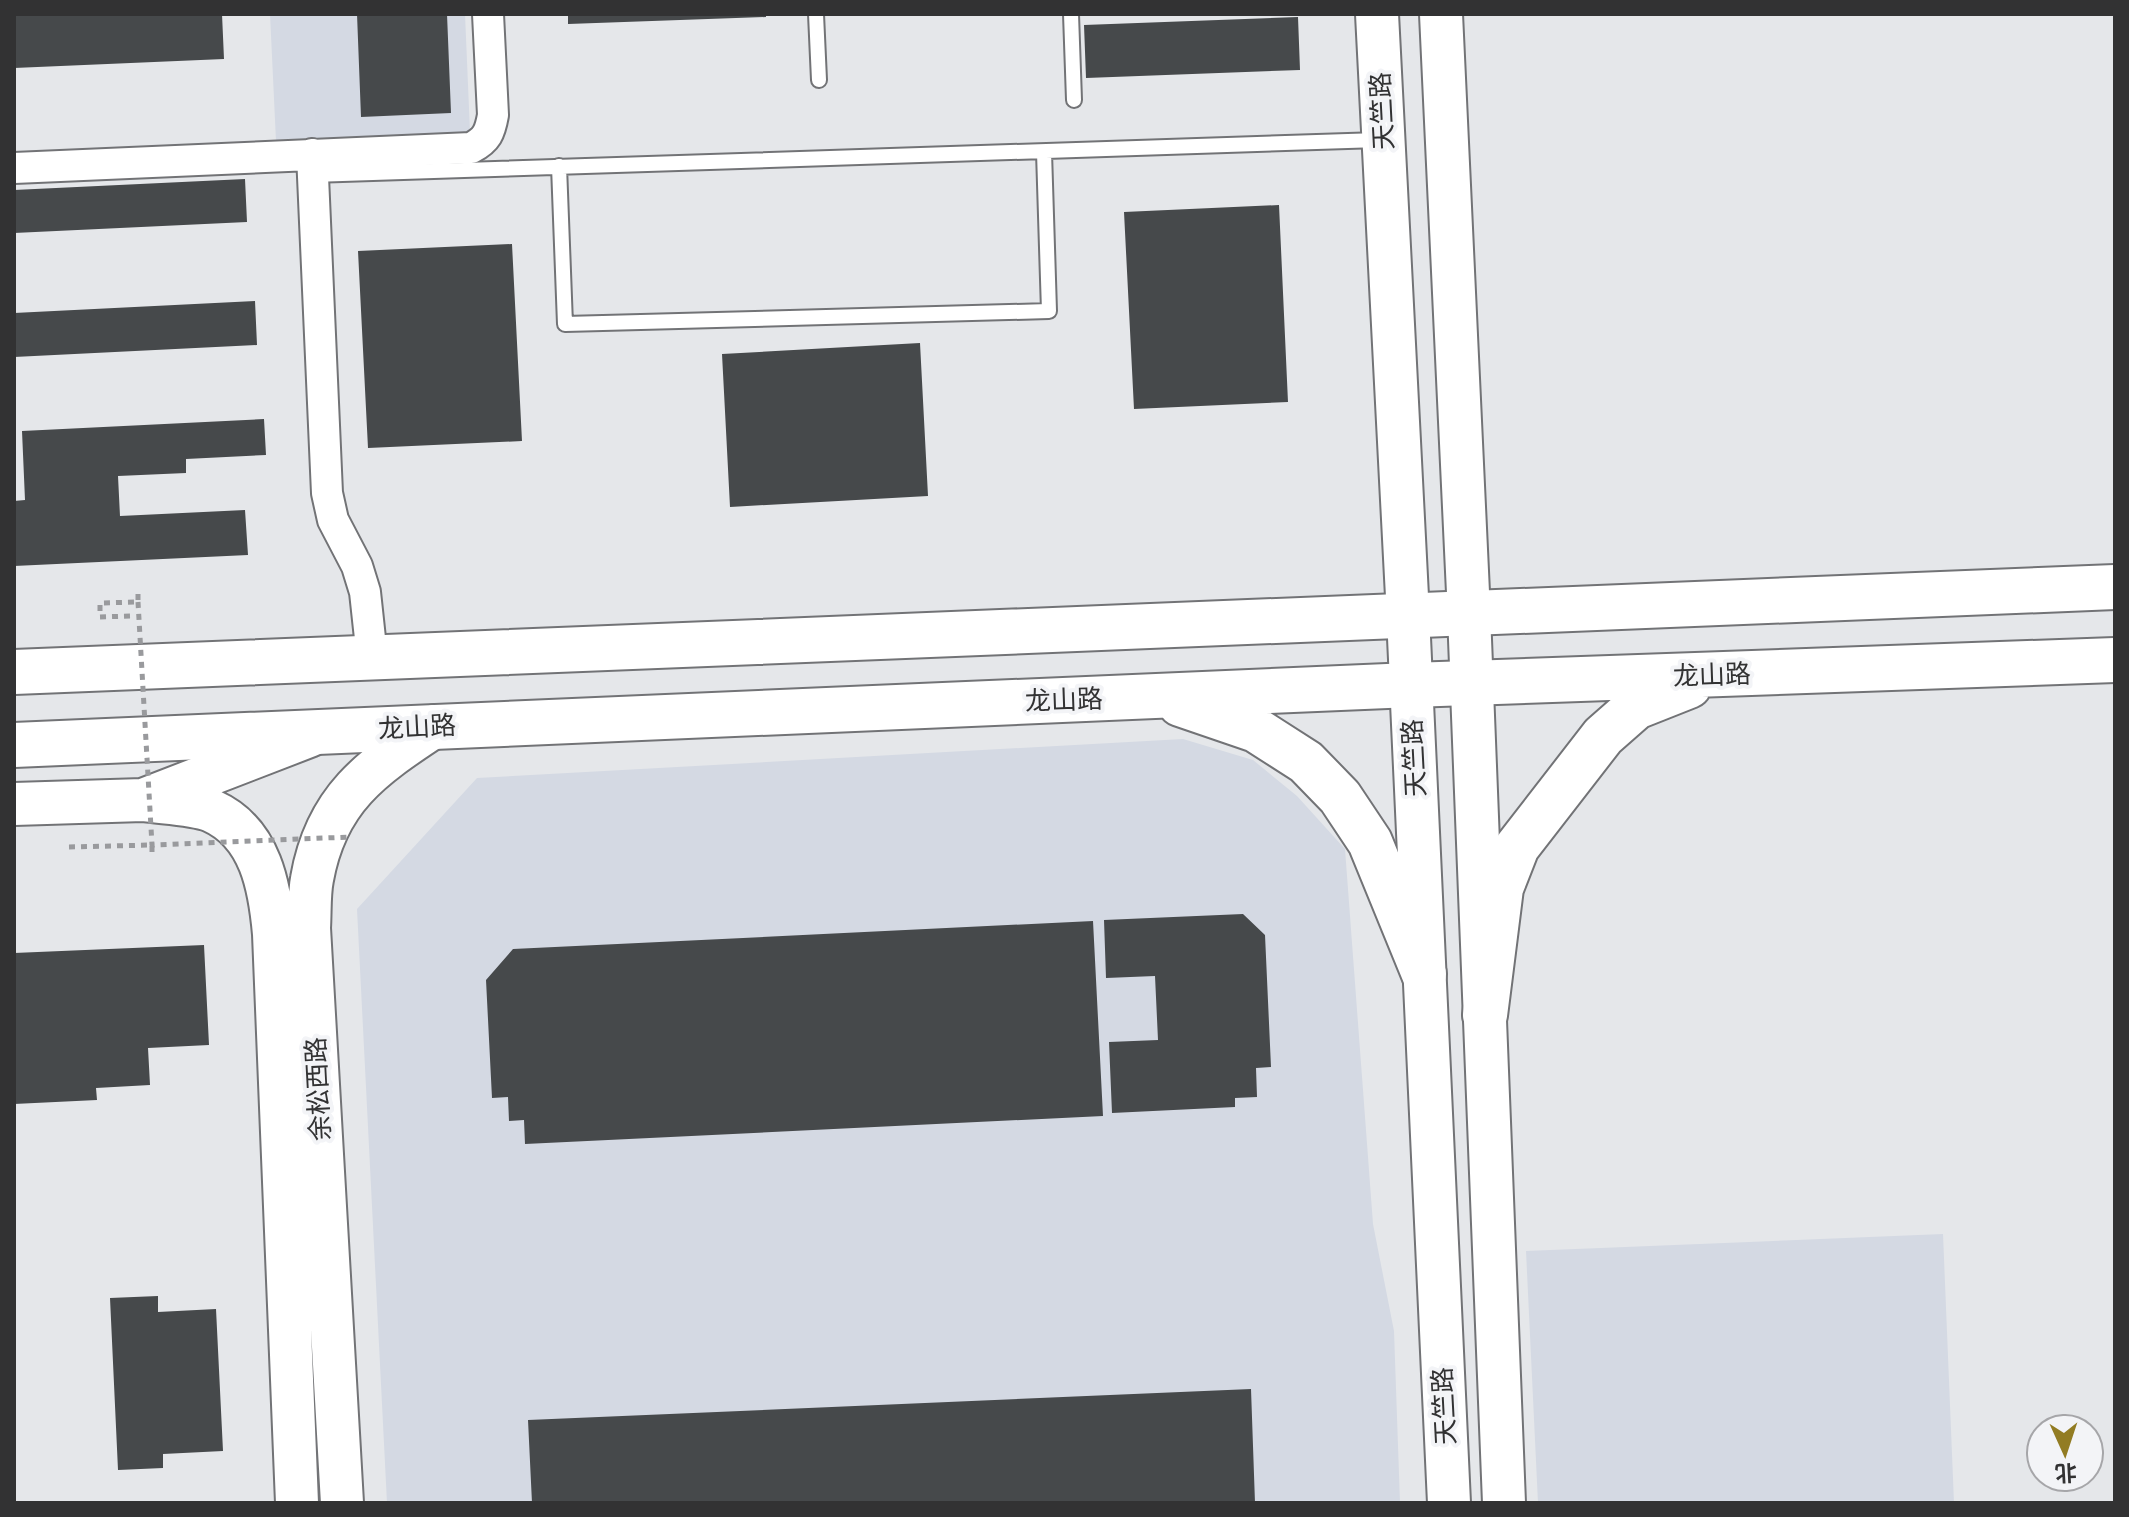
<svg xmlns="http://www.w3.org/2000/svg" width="2129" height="1517" viewBox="0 0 2129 1517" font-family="Cabin,'Noto Sans SC',sans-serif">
	<rect width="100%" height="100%" fill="#e5e7ea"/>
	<path fill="#d4d9e3" d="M270 14H465L470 132 276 141Z
		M1183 739 1253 760 1297 796 1345 849 1373 1224 1394 1331 1400 1503H387L357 909 477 778Z
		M1943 1234 1954 1503H1538L1526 1251Z"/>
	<path fill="#46494b" d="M14 14H222L224 59 14 68Z
		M357 14H447L451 113 361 117Z
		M568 14H766V17L568 24Z
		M1298 17 1300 70 1086 78 1084 25Z
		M245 179 247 222 14 233V190Z
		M1279 205 1288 402 1134 409 1124 212Z
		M512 244 522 441 368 448 358 251Z
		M255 301 257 345 14 357V313Z
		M920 343 928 496 730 507 722 354Z
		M264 419 266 455 186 459V473L118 476 120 516 245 510 248 555 14 566V501L25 500 22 431Z
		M1243 914 1265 935 1271 1067 1256 1068 1257 1097 1235 1098V1107L1112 1113 1109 1042 1158 1040 1155 976 1106 978 1104 920Z
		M1093 921 1103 1116 525 1144 524 1120 509 1121 508 1097 492 1098 486 980 513 949Z
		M204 945 209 1045 148 1048 150 1085 96 1088 97 1100 14 1104V953Z
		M158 1296V1312L216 1309 223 1451 163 1454V1468L118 1470 110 1298Z
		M1251 1389 1255 1503H532L528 1420Z"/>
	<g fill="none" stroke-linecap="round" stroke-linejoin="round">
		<defs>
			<path id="lane" d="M816 14 819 80
				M1071 14 1074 100
				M559 166 565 324 1049 311 1044 152
				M312 175 1379 140"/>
			<path id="street" d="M312 154 327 493 333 520 357 566 365 592 372 657
				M14 168 471 148C487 140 490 132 493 115L488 14"/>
			<path id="secondary" d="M1377 14 1408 616 1449 1503
				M1441 14 1469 614 1504 1503
				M143 800C163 803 195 804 212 811 261 833 270 888 274 934L297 1503
				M14 804 143 800 309 736
				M342 1503 309 928C310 912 309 894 312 879 326 799 371 768 435 726"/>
			<path id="primary" d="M14 672 2115 587
				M1180 704 1256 730 1306 762 1340 797 1370 842 1424 974
				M14 745 1411 685 2115 660
				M1485 1015 1501 888 1517 847 1603 736 1636 707 1689 686"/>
		</defs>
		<use href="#lane" stroke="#727376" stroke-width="18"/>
		<use href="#street" stroke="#727376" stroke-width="34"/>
		<use href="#secondary" stroke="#727376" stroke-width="46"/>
		<use href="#primary" stroke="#727376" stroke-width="48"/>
		<path stroke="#999a9d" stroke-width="5" stroke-dasharray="6 6" stroke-linecap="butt" d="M130 616 100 617V603L138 602V593
			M69 847 152 845V853"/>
		<use href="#lane" stroke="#fff" stroke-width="14"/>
		<use href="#street" stroke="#fff" stroke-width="30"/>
		<use href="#secondary" stroke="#fff" stroke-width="42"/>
		<use href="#primary" stroke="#fff" stroke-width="44"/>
		<path stroke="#999a9d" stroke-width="5" stroke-dasharray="6 6" stroke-linecap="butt" d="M138 602 152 845 350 837"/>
	</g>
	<g text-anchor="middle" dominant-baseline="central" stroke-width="8" stroke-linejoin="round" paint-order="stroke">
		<g font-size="26" fill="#323233" stroke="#f3f4f7">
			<text transform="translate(1382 111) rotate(-93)">天竺路</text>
			<text transform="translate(1712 675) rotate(-2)">龙山路</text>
			<text transform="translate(1064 700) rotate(-2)">龙山路</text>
			<text transform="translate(417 727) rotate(-3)">龙山路</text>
			<text transform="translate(1414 758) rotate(-93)">天竺路</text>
			<text transform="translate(318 1089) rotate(-93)">余松西路</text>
			<text transform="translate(1444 1406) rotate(-93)">天竺路</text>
		</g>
	</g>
	<rect width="2129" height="1517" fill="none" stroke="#323233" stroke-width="32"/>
	<g transform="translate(2065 1453) rotate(177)"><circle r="38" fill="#f3f4f7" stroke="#a6a6a9" stroke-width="2"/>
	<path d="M0-6L14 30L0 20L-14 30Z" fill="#927c23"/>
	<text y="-12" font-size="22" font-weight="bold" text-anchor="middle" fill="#323233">北</text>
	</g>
</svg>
